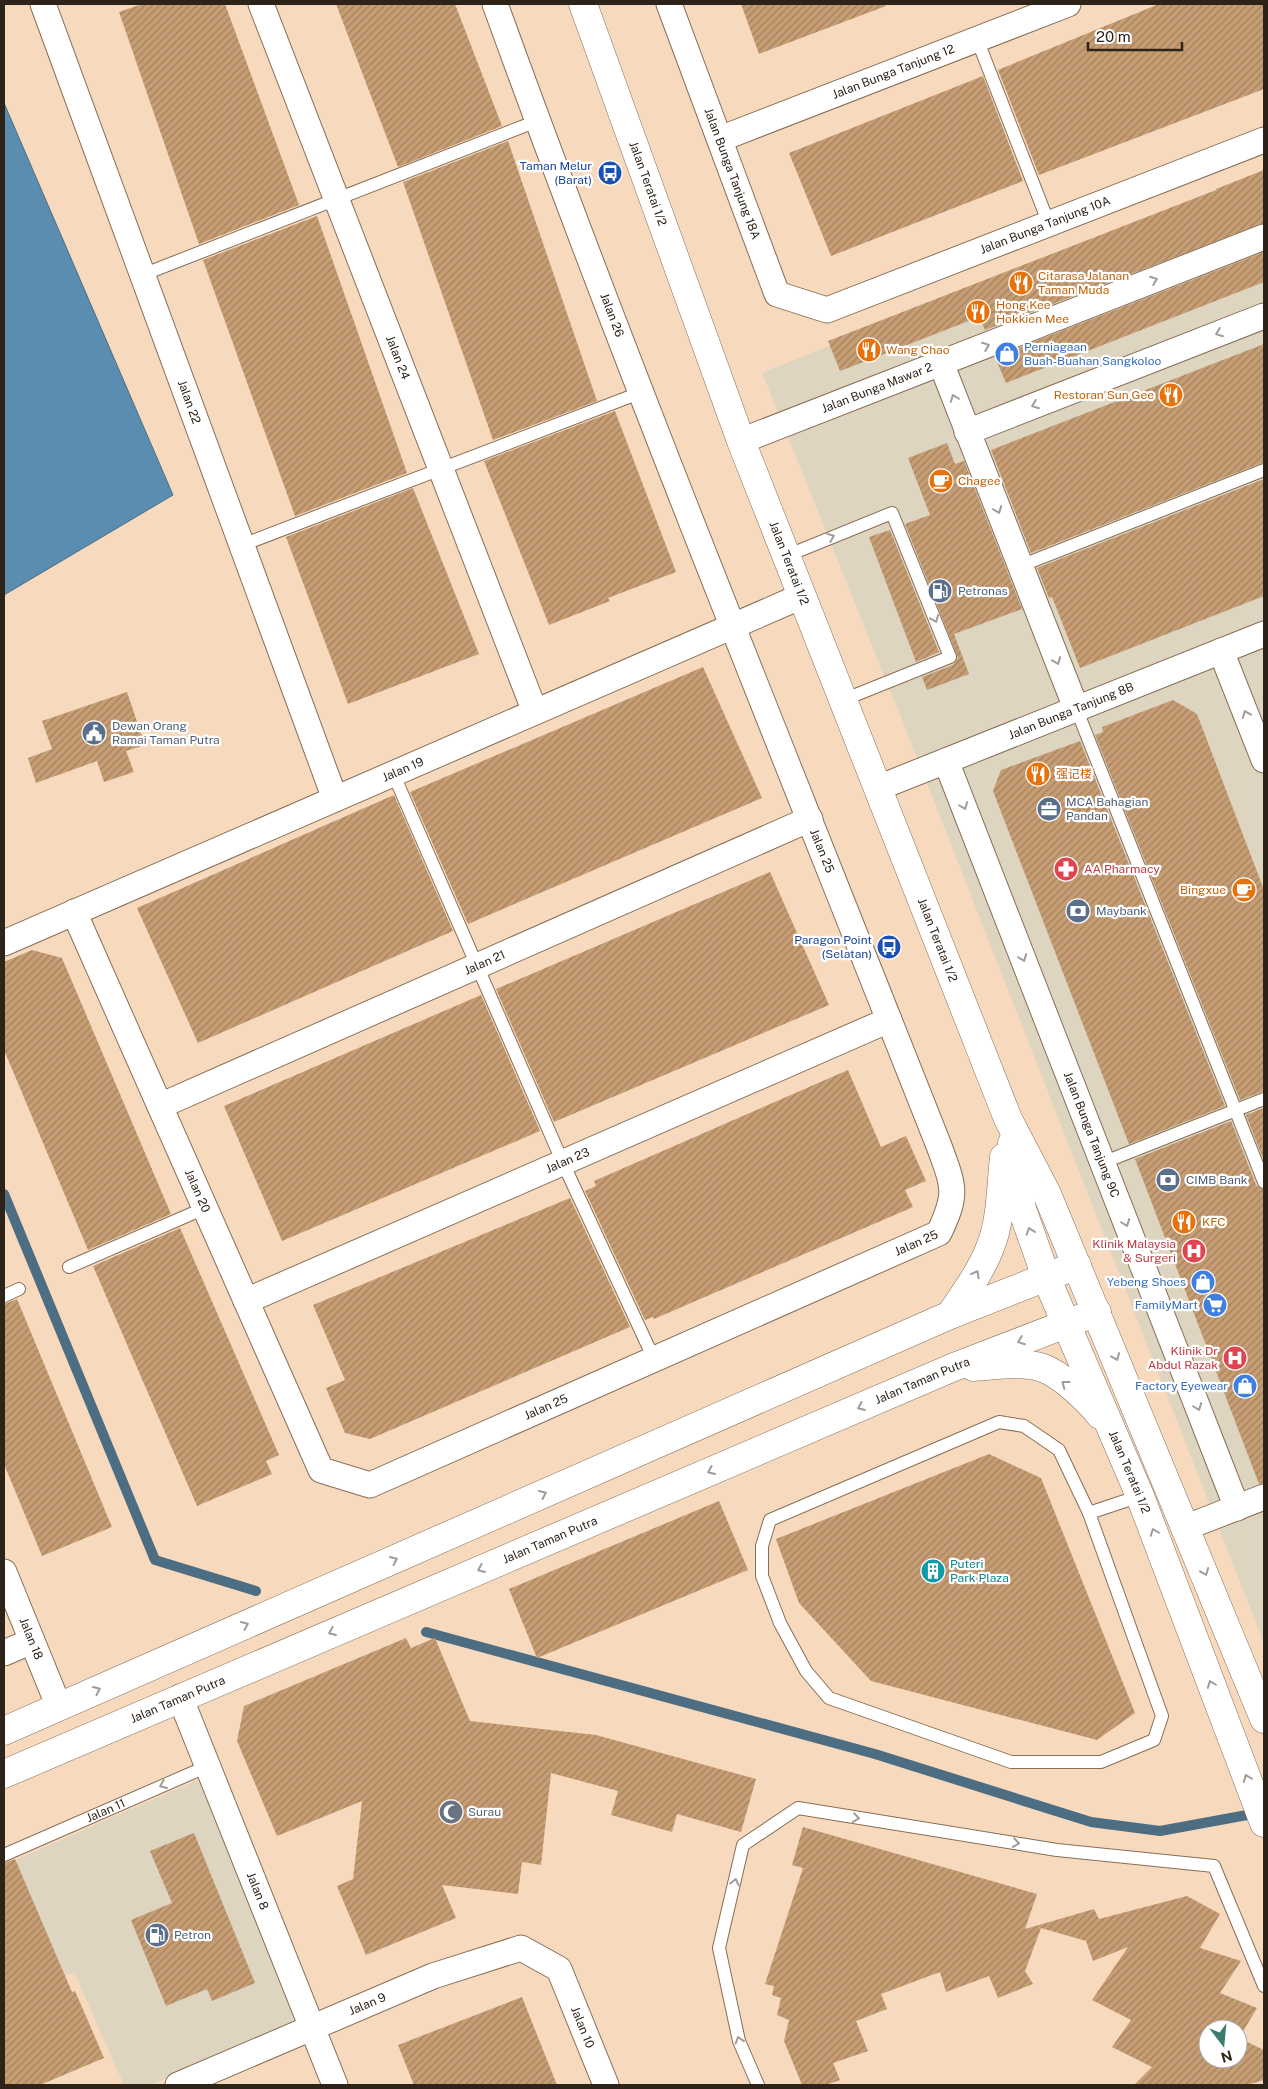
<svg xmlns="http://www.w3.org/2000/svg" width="1268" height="2089" viewBox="0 0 1268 2089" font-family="'Public Sans','Noto Sans SC',sans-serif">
	<defs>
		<pattern id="building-hatch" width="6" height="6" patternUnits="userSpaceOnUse" patternTransform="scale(1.25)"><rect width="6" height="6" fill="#c79d74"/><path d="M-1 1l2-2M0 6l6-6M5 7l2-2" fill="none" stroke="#a2805e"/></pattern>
	</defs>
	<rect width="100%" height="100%" fill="#f7dabe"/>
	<path fill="#ddd5c0" d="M1264 172V1643L901 717 762 373Z
		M200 1779 296 2022 151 2085H124L74 1972 4 2003V1865Z"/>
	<path fill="#5a8daf" stroke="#4d6d82" d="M4 103 173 495 4 595Z"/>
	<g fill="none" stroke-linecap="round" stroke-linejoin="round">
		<path stroke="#4d6d82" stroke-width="10" d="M4 1194 155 1560 256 1591
			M426 1632 875 1754 1091 1822 1160 1831 1258 1813"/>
	</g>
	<path fill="url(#building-hatch)" fill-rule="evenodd" d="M142 4H225L299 205 199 244 119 12Z
		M336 4H455L502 126 398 167Z
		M741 4H885L886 6 759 54Z
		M1159 4H1264V89L1039 175 998 70Z
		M983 76 1023 181 831 256 789 153Z
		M508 141 597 401 493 440 403 182Z
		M1264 170V223L985 330 979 317 840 371 828 341 1216 190V189Z
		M317 216 407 473 295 516 203 260Z
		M1264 252V282L1006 383 995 357Z
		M1264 344V462L1031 553 991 450Z
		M615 411 676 572 608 598 610 601 549 625 484 461Z
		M947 443 955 464 964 461 1022 609 954 634 969 674 927 690 922 677 953 665 958 658 905 524 930 515 908 458Z
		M1264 479V596L1080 668 1052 597 1049 598 1037 568Z
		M413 488 479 654 348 704 286 537Z
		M890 530 939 652 916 662 869 537Z
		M703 667 762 798 468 924 410 792Z
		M127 692 145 745 126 751 134 772 104 782 97 761 36 783 28 758 52 749 42 721Z
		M1173 700 1197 714 1264 890V1091L1240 1100 1095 735 1103 732 1102 727Z
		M1080 741 1225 1106 1129 1144 993 791 1001 770Z
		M394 795 453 931 198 1043 137 908Z
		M770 872 829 1005 554 1122 496 989Z
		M32 950 62 958 171 1214 88 1250 4 1050V962Z
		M481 995 540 1131 282 1241 224 1106Z
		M848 1070 881 1147 906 1136 926 1181 905 1190 913 1207 654 1319 653 1317 645 1320 585 1191 596 1186 594 1181Z
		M1264 1108V1161L1246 1115Z
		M1231 1121 1256 1185 1264 1190V1483L1259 1484 1135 1159Z
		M570 1198 630 1327 370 1439 345 1433 326 1388 345 1380 313 1305Z
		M180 1228 279 1455 266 1461 272 1474 197 1506 93 1266Z
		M17 1299 112 1527 42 1556 4 1464V1304Z
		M989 1454 1041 1478 1135 1713 1097 1740 871 1681 799 1603 776 1539Z
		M719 1501 748 1570 537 1658 509 1589Z
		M406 1638 411 1648 435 1638 470 1721 596 1735 756 1779 741 1832 677 1814 672 1832 611 1815 618 1791 551 1773 541 1865 522 1862 518 1894 442 1885 456 1918 366 1955 337 1886 353 1879 362 1801 277 1836 237 1741 244 1706Z
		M803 1827 1037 1894 1025 1929 1094 1909 1099 1919 1187 1896 1220 1914 1200 1948 1241 1961 1220 1993 1257 2008 1239 2038 1264 2050V2080L1247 2085H1134L1152 2067 1112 2047 1131 2020 1092 2000 1128 1947 1093 1961 1086 1941 1041 1928 1025 1971 1033 1984 998 1998 989 1976 946 1992 940 1972 881 1994 887 2009 856 2021 868 2051 833 2063 840 2080 826 2085H802L784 2041 789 2020 777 2015 781 1998 772 1995 774 1986 765 1984 803 1868 792 1865ZM1208 2029H1238V2059H1208Z
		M194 1833 255 1983 212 2001 207 1989 166 2006 131 1920 172 1903 150 1851Z
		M15 1859 72 1992 75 1991 104 2058 40 2085H4V1863Z
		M522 1997 557 2085H414L398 2045Z"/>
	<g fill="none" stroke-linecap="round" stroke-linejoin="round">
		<defs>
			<g id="lane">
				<path d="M977 39 1049 224"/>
				<path d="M142 275 537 121"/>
				<path d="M242 545 642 392"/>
				<path d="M786 556 892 513 950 657 843 700"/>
				<path d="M1020 566 1264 470"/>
				<path d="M1076 708 1264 1182"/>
				<path d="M393 773 563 1163 654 1359"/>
				<path d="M1102 1163 1264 1099"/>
				<path d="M69 1267 205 1208"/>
				<path d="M4 1296 19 1289"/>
				<path d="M999 1422 1024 1426 1059 1450 1089 1513 1162 1716 1154 1740 1101 1762H1011L829 1698 806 1671 780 1623 762 1576V1546L770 1520Z"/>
				<path d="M1089 1513 1140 1496"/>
				<path id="s1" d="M4 1855 208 1766"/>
				<path d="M758 2085 739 2041 719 1948 743 1845 798 1808 1057 1850 1214 1866 1264 1986"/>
			</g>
			<g id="street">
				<path id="s2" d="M43 4 335 799"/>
				<path id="s3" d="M261 4 535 712"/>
				<path id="s4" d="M669 4 777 294 827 310 1264 140"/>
				<path id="s5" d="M720 139 1068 4"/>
				<path d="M941 363 1076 708"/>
				<path d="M967 432 1264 316"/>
				<path id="s6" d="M741 441 1264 237"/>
				<path d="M1221 651 1264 760"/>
				<path id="s7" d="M946 761 1237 1508"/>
				<path id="s8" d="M878 788 1264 634"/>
				<path id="s9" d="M74 912 321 1470 370 1485 939 1233C958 1193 954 1187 939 1146 789 766 634 388 495 4"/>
				<path id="s10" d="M4 943 802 596"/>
				<path id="s11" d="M160 1106 810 819"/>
				<path id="s12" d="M246 1301 889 1020"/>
				<path d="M1187 1527 1264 1497"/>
				<path id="s13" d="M4 1572 59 1707"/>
				<path d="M4 1653 32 1641"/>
				<path id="s14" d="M180 1697 335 2085"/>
				<path id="s15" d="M178 2085 433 1976 521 1948 559 1969 606 2085"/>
			</g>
			<g id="secondary">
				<path id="s16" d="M583 4 741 441 1008 1119 1047 1194 1264 1719"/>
				<path id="s17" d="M1012 1143 1022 1209 1046 1277 1140 1496 1264 1823"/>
				<path d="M950 1315C965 1293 982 1270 991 1245 1001 1220 1001 1184 1004 1157"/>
				<path d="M973 1367C994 1366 1023 1361 1043 1368 1062 1375 1088 1400 1100 1415"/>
				<path d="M4 1731 950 1315 1077 1265"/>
				<path id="s18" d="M4 1774 954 1367 1097 1312"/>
			</g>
		</defs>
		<use href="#lane" stroke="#876e55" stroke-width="14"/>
		<use href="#street" stroke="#876e55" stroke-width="27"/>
		<use href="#secondary" stroke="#876e55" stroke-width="29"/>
		<use href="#lane" stroke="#fff" stroke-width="12"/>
		<use href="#street" stroke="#fff" stroke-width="25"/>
		<use href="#secondary" stroke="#fff" stroke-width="28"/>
	</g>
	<defs><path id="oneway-chevron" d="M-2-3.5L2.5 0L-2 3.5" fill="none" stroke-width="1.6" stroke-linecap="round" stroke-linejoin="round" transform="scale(1.25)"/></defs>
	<g stroke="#a19c98">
		<use href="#oneway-chevron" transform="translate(1154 280) rotate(-21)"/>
		<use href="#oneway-chevron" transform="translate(1219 333) rotate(159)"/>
		<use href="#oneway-chevron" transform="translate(986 346) rotate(-21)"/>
		<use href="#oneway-chevron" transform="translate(954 398) rotate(-111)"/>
		<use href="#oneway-chevron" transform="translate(1035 405) rotate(159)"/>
		<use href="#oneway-chevron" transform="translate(998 510) rotate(69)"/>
		<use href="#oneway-chevron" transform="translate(831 537) rotate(-22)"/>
		<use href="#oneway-chevron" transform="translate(935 619) rotate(68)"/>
		<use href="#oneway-chevron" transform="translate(1057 661) rotate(68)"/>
		<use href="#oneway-chevron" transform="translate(1246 714) rotate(-112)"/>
		<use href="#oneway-chevron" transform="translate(964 806) rotate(69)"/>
		<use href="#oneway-chevron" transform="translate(1023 958) rotate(69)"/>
		<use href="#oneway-chevron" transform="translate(1126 1223) rotate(69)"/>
		<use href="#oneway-chevron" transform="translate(1030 1231) rotate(-109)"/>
		<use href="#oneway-chevron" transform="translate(976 1274) rotate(-62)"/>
		<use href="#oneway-chevron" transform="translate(1021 1341) rotate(159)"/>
		<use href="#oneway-chevron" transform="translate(1116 1357) rotate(67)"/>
		<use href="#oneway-chevron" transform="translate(1065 1384) rotate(-143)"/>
		<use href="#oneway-chevron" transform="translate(861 1407) rotate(157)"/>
		<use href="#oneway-chevron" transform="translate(1198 1407) rotate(69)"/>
		<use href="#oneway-chevron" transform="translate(711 1471) rotate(157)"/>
		<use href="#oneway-chevron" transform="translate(543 1494) rotate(-24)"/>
		<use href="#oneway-chevron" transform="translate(1154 1532) rotate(-111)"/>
		<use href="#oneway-chevron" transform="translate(394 1560) rotate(-24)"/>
		<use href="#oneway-chevron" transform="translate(481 1569) rotate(157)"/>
		<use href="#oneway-chevron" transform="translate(1205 1572) rotate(68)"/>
		<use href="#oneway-chevron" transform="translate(245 1625) rotate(-24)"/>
		<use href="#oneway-chevron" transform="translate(332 1632) rotate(157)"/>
		<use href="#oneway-chevron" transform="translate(1211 1684) rotate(-111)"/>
		<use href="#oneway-chevron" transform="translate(97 1690) rotate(-24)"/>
		<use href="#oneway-chevron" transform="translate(1247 1778) rotate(-111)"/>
		<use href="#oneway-chevron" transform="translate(163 1785) rotate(157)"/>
		<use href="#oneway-chevron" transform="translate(856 1818) rotate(9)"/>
		<use href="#oneway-chevron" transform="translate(1016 1843) rotate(9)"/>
		<use href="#oneway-chevron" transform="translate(735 1882) rotate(-77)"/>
		<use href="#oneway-chevron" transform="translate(739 2040) rotate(-107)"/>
	</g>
	<defs>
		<symbol id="bus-disc" viewBox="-11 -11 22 22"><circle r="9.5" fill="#1a4fb4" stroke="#fff"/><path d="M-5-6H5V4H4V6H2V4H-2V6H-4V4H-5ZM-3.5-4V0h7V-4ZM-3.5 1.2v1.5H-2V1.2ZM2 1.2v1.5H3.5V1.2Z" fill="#fff"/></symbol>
		<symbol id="restaurant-disc" viewBox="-11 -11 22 22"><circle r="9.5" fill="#e8710a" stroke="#fff"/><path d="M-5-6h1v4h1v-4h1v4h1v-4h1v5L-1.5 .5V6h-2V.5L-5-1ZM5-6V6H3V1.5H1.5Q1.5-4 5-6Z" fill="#fff"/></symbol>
		<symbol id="shop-disc" viewBox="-11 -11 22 22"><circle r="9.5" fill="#3f7fe0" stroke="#fff"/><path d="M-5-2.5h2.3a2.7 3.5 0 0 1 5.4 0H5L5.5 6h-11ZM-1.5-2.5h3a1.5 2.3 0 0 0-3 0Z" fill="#fff"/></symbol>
		<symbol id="cafe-disc" viewBox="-11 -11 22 22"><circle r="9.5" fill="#e8710a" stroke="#fff"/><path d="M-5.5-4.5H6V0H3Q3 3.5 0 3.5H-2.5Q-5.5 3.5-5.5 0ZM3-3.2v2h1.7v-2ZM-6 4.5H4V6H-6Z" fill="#fff"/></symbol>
		<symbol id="fuel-disc" viewBox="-11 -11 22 22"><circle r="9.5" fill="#5c6f8a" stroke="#fff"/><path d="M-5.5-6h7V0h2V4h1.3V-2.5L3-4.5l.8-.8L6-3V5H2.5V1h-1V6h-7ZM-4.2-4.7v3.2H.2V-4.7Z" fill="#fff"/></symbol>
		<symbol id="civic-disc" viewBox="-11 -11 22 22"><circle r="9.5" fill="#5c6f8a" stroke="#fff"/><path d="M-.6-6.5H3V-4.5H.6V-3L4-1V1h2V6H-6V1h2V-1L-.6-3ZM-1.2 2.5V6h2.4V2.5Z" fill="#fff"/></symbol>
		<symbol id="office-disc" viewBox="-11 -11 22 22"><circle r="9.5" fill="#5c6f8a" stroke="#fff"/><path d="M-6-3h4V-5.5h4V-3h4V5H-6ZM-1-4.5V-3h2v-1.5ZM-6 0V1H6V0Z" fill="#fff"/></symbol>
		<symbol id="pharmacy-disc" viewBox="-11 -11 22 22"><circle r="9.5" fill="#e0444e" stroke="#fff"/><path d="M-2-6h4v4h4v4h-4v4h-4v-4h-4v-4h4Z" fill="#fff"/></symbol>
		<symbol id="bank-disc" viewBox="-11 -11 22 22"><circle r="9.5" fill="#5c6f8a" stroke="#fff"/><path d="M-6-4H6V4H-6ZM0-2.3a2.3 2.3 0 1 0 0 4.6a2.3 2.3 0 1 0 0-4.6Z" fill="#fff"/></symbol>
		<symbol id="hospital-disc" viewBox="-11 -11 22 22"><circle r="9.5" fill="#e0444e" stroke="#fff"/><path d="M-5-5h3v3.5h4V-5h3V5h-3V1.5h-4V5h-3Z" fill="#fff"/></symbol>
		<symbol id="supermarket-disc" viewBox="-11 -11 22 22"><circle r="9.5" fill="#3f7fe0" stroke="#fff"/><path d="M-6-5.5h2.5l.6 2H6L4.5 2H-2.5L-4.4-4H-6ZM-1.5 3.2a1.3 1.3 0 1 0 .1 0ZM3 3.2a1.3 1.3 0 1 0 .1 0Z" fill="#fff"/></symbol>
		<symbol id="building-disc" viewBox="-11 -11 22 22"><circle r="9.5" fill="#0f9aa8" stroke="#fff"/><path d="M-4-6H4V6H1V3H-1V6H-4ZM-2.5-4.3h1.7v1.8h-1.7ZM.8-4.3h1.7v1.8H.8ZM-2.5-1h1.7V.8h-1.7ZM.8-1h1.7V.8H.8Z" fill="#fff"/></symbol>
		<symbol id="mosque-disc" viewBox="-11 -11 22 22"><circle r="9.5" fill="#6b7280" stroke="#fff"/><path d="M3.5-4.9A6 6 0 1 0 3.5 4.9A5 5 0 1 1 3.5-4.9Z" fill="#fff"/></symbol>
	</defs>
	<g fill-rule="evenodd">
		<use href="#bus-disc" x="596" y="159" width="28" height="28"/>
		<use href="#restaurant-disc" x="1007" y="269" width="28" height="28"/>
		<use href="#restaurant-disc" x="964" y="298" width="28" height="28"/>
		<use href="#restaurant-disc" x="855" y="336" width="28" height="28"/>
		<use href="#shop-disc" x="993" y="340" width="28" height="28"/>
		<use href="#restaurant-disc" x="1157" y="381" width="28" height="28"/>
		<use href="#cafe-disc" x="927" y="467" width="28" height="28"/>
		<use href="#fuel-disc" x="926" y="577" width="28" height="28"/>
		<use href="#civic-disc" x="80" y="719" width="28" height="28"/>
		<use href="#restaurant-disc" x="1024" y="760" width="28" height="28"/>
		<use href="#office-disc" x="1035" y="795" width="28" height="28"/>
		<use href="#pharmacy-disc" x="1052" y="855" width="28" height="28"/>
		<use href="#cafe-disc" x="1230" y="876" width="28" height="28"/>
		<use href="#bank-disc" x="1064" y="897" width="28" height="28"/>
		<use href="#bus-disc" x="875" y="933" width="28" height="28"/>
		<use href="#bank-disc" x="1154" y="1166" width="28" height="28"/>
		<use href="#restaurant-disc" x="1170" y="1208" width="28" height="28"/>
		<use href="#hospital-disc" x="1180" y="1237" width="28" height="28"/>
		<use href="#shop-disc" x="1189" y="1268" width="28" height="28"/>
		<use href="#supermarket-disc" x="1201" y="1291" width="28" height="28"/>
		<use href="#hospital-disc" x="1221" y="1344" width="28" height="28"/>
		<use href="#shop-disc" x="1231" y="1372" width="28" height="28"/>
		<use href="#building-disc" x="919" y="1557" width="28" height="28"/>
		<use href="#mosque-disc" x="437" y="1798" width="28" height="28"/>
		<use href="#fuel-disc" x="143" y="1921" width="28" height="28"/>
	</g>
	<g text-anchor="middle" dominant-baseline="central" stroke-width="4.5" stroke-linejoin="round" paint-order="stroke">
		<g font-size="12" fill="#2e2319" stroke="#fff">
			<text stroke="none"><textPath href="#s5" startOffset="186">Jalan Bunga Tanjung 12</textPath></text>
			<text stroke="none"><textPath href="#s4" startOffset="181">Jalan Bunga Tanjung 18A</textPath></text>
			<text stroke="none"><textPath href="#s16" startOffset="191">Jalan Teratai 1/2</textPath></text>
			<text stroke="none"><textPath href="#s4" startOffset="596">Jalan Bunga Tanjung 10A</textPath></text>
			<text transform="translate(612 315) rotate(69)">Jalan 26</text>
			<text stroke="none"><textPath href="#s3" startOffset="379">Jalan 24</textPath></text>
			<text stroke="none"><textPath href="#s6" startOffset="146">Jalan Bunga Mawar 2</textPath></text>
			<text stroke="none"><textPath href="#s2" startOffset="424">Jalan 22</textPath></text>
			<text stroke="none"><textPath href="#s16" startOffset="596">Jalan Teratai 1/2</textPath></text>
			<text stroke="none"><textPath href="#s8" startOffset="208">Jalan Bunga Tanjung 8B</textPath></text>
			<text stroke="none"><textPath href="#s10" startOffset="435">Jalan 19</textPath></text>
			<text transform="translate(822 851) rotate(68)">Jalan 25</text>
			<text stroke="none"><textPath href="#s16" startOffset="1001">Jalan Teratai 1/2</textPath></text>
			<text stroke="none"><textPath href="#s11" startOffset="355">Jalan 21</textPath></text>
			<text stroke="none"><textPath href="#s7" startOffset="401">Jalan Bunga Tanjung 9C</textPath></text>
			<text stroke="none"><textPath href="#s12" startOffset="351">Jalan 23</textPath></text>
			<text stroke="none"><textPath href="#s9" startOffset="305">Jalan 20</textPath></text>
			<text stroke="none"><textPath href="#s9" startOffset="1259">Jalan 25</textPath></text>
			<text stroke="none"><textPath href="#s18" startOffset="999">Jalan Taman Putra</textPath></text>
			<text stroke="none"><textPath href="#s9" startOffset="854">Jalan 25</textPath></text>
			<text stroke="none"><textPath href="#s17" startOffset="351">Jalan Teratai 1/2</textPath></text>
			<text stroke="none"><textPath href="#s18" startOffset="594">Jalan Taman Putra</textPath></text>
			<text stroke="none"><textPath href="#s13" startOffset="72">Jalan 18</textPath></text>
			<text stroke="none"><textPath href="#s18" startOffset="189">Jalan Taman Putra</textPath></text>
			<text stroke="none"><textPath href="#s1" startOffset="111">Jalan 11</textPath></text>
			<text stroke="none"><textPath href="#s14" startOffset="209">Jalan 8</textPath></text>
			<text stroke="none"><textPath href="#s15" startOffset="206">Jalan 9</textPath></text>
			<text stroke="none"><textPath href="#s15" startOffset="476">Jalan 10</textPath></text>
		</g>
		<g font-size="12" fill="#164399" stroke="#fff" text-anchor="end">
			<text x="592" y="166">Taman Melur<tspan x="592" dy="14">(Barat)</tspan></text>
			<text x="872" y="940">Paragon Point<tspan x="872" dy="14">(Selatan)</tspan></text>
		</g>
		<g font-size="12" fill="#c56008" stroke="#fff" text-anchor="start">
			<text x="1038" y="276">Citarasa Jalanan<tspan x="1038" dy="14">Taman Muda</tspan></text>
			<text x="996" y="305">Hong Kee<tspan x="996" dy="14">Hokkien Mee</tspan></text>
			<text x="886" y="350">Wang Chao</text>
			<text x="1154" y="395" text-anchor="end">Restoran Sun Gee</text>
			<text x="958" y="481">Chagee</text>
			<text x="1056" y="774">强记楼</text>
			<text x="1226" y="890" text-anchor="end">Bingxue</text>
			<text x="1202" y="1222">KFC</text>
		</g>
		<g font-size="12" fill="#366cbe" stroke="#fff" text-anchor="end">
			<text x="1024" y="347" text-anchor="start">Perniagaan<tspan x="1024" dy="14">Buah-Buahan Sangkoloo</tspan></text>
			<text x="1186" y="1282">Yebeng Shoes</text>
			<text x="1198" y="1305">FamilyMart</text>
			<text x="1228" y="1386">Factory Eyewear</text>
		</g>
		<g font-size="12" fill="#4e5e75" stroke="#fff" text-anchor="start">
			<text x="958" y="591">Petronas</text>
			<text x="112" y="726">Dewan Orang<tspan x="112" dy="14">Ramai Taman Putra</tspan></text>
			<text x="1066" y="802">MCA Bahagian<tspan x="1066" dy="14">Pandan</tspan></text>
			<text x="1096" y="911">Maybank</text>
			<text x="1186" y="1180">CIMB Bank</text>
			<text x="174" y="1935">Petron</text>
		</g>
		<g font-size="12" fill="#be3a42" stroke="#fff" text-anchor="end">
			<text x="1084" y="869" text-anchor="start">AA Pharmacy</text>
			<text x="1176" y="1244">Klinik Malaysia<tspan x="1176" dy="14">&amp; Surgeri</tspan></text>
			<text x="1218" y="1351">Klinik Dr<tspan x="1218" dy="14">Abdul Razak</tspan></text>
		</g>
		<g font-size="12" fill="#0d838f" stroke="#fff" text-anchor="start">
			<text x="950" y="1564">Puteri<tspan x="950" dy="14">Park Plaza</tspan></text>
		</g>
		<g font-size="12" fill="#5b616d" stroke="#fff" text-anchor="start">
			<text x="468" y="1812">Surau</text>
		</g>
	</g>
	<rect width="1268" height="2089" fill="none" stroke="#2e2319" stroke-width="10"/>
	<g transform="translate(1223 2044) rotate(164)"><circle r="24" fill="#ffffff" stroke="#aba7a3"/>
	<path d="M0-4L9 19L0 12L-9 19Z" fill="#3b7b6b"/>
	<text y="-8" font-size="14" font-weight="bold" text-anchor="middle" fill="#2e2319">N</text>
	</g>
	<path d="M1088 42v8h94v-8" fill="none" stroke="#2e2319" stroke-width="2.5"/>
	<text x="1096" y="42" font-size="15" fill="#2e2319" stroke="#ffffff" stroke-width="4" paint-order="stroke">20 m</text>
</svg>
